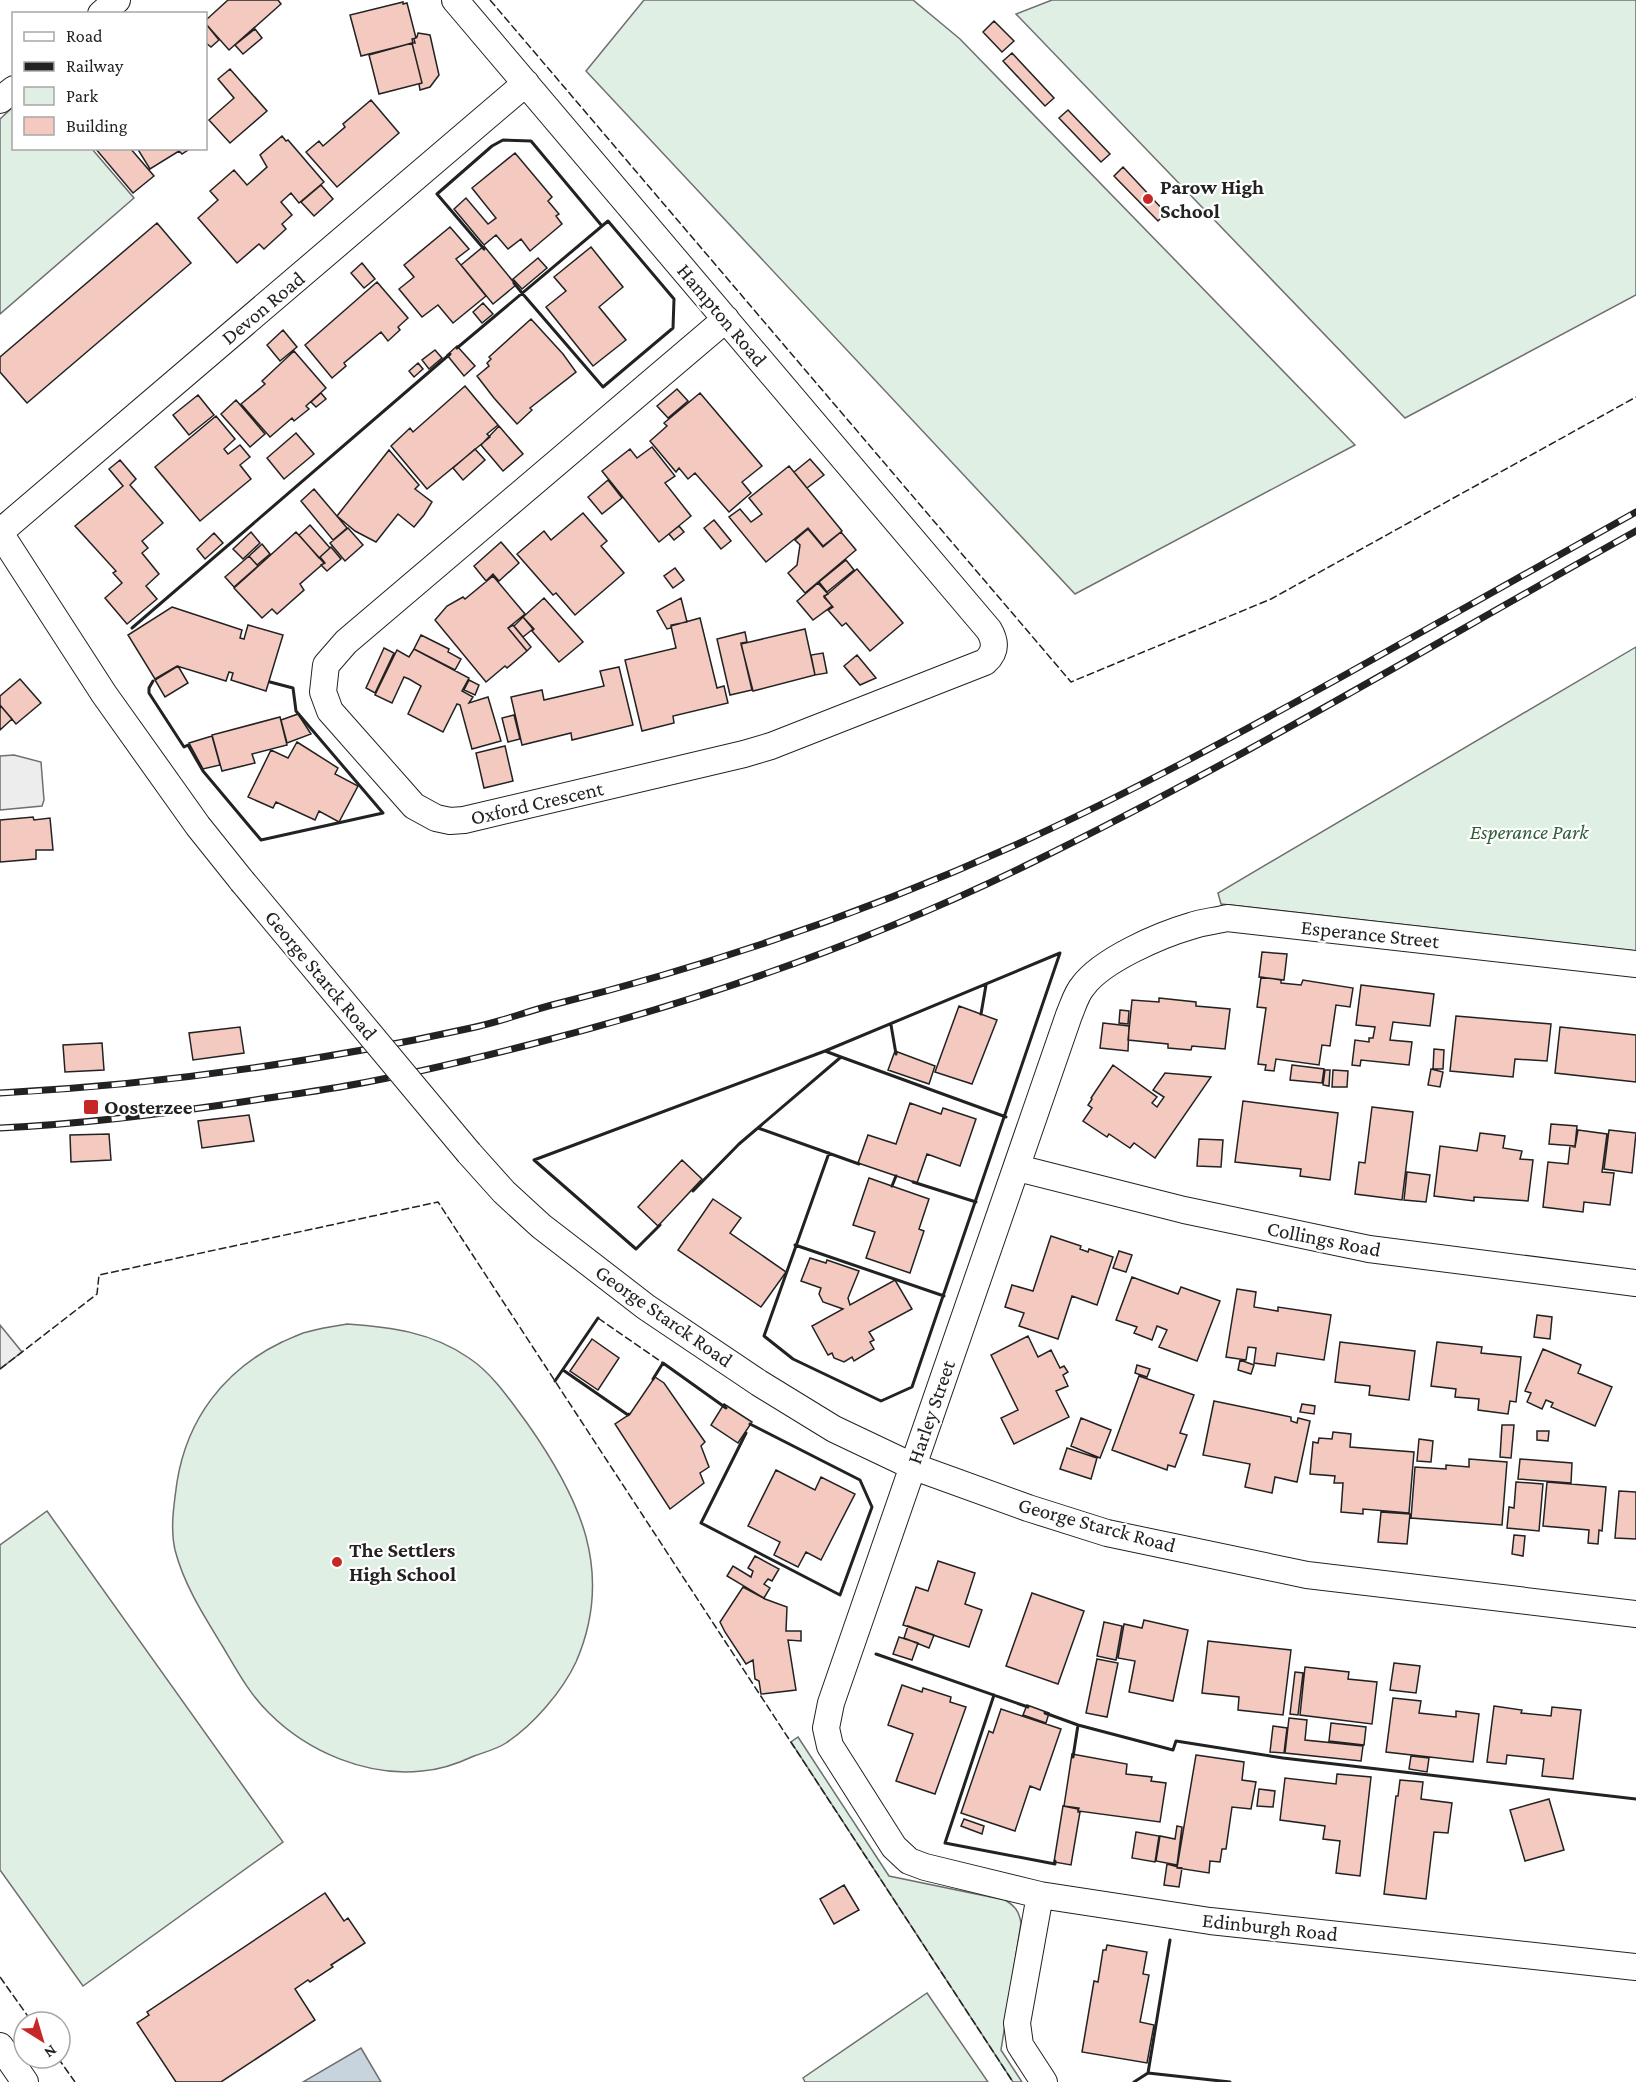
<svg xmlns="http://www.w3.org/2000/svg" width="1636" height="2082" viewBox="0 0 1636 2082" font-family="'Crimson Pro',serif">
	<rect width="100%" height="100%" fill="#fff"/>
	<path fill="#e0efe3" stroke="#6f6f6f" stroke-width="1.5" d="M644 0H913L960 39 1355 445 1075 594 586 71Z
		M1052 0H1636V295L1405 418 1016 14Z
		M13 107 14 148 92 149 134 198 0 314V119Z
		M1636 647V951L1221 904 1218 893Z
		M347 1324C390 1327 432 1332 469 1358 493 1374 510 1400 527 1423 580 1498 615 1572 576 1662 562 1692 533 1725 506 1743 497 1749 485 1752 474 1756 459 1763 439 1770 422 1771 367 1777 308 1752 269 1713 250 1695 236 1669 223 1647 204 1616 184 1585 175 1550 170 1528 174 1504 177 1482 187 1419 224 1370 282 1342 290 1339 298 1334 307 1332 320 1328 334 1326 347 1324Z
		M47 1511 283 1842 83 1986 0 1870V1545Z
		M798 1737 889 1876 1005 1900C1015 1906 1019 1911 1021 1923L1001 2050 1022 2082H1013L791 1742Z
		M927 1993 988 2082H805L803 2078Z"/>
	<path fill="#ededed" stroke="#6f6f6f" stroke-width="1.5" d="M14 755 41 762 44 800 42 806 0 810V756Z
		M0 1325 22 1352 0 1369Z"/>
	<path fill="#c7d3dd" stroke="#6f6f6f" stroke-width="1.5" d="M361 2048 381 2082H303Z"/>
	<path fill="#f3c9c0" stroke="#222" stroke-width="1.5" d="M228 0H278L281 4 229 50 206 24V20Z
		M403 2V4L407 3 416 38 412 39 413 43 361 56 350 15Z
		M994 21 1014 41 1002 52 983 32Z
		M206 24 219 40 211 47 206 43Z
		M255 29 262 38 243 54 235 45Z
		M418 33 430 35 439 75 430 87 420 90 419 84 422 83 412 43H415L414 39 417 37Z
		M412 43 422 83 379 94 369 55Z
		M1012 53 1054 98 1045 106 1003 61Z
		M230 69 267 111 230 143 209 120 234 98 218 79Z
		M371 100 399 133 337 187 306 152 319 141 323 146 345 127 343 124Z
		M1068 110 1110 154 1101 162 1059 118Z
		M282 136 286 141 288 140 324 182 299 203 291 193 281 202 292 215 282 224 286 229 264 249 259 244 237 263 198 218 218 200 210 191 234 170 247 185 267 167 260 155Z
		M95 148H130L154 176 133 193Z
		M137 148H191L182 154 179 151 150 169Z
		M515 153 552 197 548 201 559 214 556 216 562 224 530 251 521 239 508 249 496 235 484 245 454 209 466 198 488 224 496 218 472 188Z
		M1123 167 1166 213 1158 221 1114 176Z
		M321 185 333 199 314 216 301 202Z
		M157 223 191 263 27 403 0 372V357Z
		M450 227 469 249 456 259 486 296 453 323 438 305 422 317 399 289 414 277 404 265Z
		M484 246 516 285 493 304 461 265Z
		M591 247 623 287 599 307 626 340 593 366 546 307 566 291 554 277Z
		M538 258 547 268 522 289 513 279Z
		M362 263 375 279 364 288 351 273Z
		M377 282 408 318 398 327 400 330 388 341 381 332 344 363 346 366 332 378 305 345Z
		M483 303 493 314 482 323 473 312Z
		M531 319 563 354 576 372 530 408 532 410 517 424 494 398 477 376 489 366 487 363 491 359 489 357Z
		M283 330 297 347 280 361 267 345Z
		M457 346 475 366 464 376 447 355Z
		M435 350 442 358 429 369 422 360Z
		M294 351 326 388 306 406 309 409 294 421 292 418 270 437 241 404 265 384 262 381Z
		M418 363 423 369 414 377 409 371Z
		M465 386 498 425 487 434 490 437 427 489 391 446 410 428 413 432Z
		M677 389 688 401 668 418 657 406Z
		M321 393 326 399 316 407 311 402Z
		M700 393 762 466 742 482 751 493 729 512 695 473 688 479 679 468 676 472 650 441 667 426 664 423Z
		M198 395 214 415 189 435 173 415Z
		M236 400 265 434 250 447 221 414Z
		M216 416 235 439 224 449 228 454 240 445 250 457 240 465 251 479 200 521 155 467Z
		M499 426 523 454 503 471 481 445Z
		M296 433 314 454 284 479 267 458Z
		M652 447 675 476 665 483 691 516 659 542 602 471 630 449 637 458Z
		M475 449 485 460 463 480 453 468Z
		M389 450 419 485 415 489 432 502 424 515 414 527 398 514 376 542 355 531 337 516Z
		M810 459 824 475 807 488 794 472Z
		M120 460 136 479 130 485 163 523 142 541 148 548 142 553 159 574 146 586 157 599 127 624 105 598 122 583 113 573 116 571 75 526 123 486 109 469Z
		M789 466 842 531 823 546 808 528 766 562 729 517 740 509 751 522 762 514 749 498Z
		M608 480 622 498 602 514 588 497Z
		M314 489 347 528 333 540 301 501Z
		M583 513 607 541 601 546 624 573 575 615 556 593 553 595 517 554 544 531 551 540Z
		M714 520 731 541 721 549 704 528Z
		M310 525 330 548 319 558 299 535Z
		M679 526 684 532 674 540 669 534Z
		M348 528 363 545 345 561 330 543Z
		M808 529 823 547 841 532 856 550 805 593 788 573 797 565 800 545 795 540Z
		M251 532 260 543 243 559 233 549Z
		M296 532 324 563 300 584 304 590 277 614 272 609 262 618 234 588Z
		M214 533 223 543 205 559 197 549Z
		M501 542 519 563 499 581 493 574 486 581 474 566Z
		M262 544 270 554 257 565 249 556Z
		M331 547 341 559 327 571 321 565 325 563 320 557Z
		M249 556 258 566 234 587 225 577Z
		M846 560 854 570 827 592 819 582Z
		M675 568 684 580 673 588 664 576Z
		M857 569 903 623 870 651 846 623 842 626 828 610 833 607 824 597Z
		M493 576 525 614 508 628 527 651 507 668 505 666 486 682 435 620 447 606 463 597 465 599Z
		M818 583 828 594 824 596 832 606 813 620 797 601Z
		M544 598 583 642 559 662 532 631 534 629 523 617Z
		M681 598 687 622 671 625V628L667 629 657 611Z
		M172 607 242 630 240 638 244 639 248 625 283 635 266 691 231 680 233 673 229 672 226 681 177 666 155 679 128 635Z
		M523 617 533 629 523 637 514 626Z
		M700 618 717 688 724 686 728 703 673 716 674 723 642 731 625 660 676 648 671 626Z
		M513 625 531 647 527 651 508 628Z
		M805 629 815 675 753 691 741 644Z
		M745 632 747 642 741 643 752 690 730 695 717 639Z
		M421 635 449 649 448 652 461 659 455 670 414 649Z
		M384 648 394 653 375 693 366 688Z
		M414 649 469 678 462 691 473 697 469 703 488 697 501 741 472 749 460 705 457 704 443 732 408 714 421 686 409 679 404 677 392 703 375 695 395 654 397 650 409 657Z
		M823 653 827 673 815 675 811 655Z
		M857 655 876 678 860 685 844 666Z
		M178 666 188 683 165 697 155 680Z
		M619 667 633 725 572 740 571 733 522 745 511 697 542 690 544 700 604 686 600 671Z
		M20 679 41 703 16 724 0 705V696Z
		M469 680 479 685 475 695 464 690Z
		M0 705 12 719 0 730Z
		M298 714 311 734 287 743 281 720Z
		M514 715 520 739 508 742 502 718Z
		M280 717 287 745 252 754 255 763 222 771 212 735Z
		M212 736 220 765 203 769 189 743Z
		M297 742 338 768 335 774 358 786 339 822 319 811 315 820 276 802 273 808 248 797 271 750 288 758Z
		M505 746 513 781 484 788 476 753Z
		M33 817 34 820 50 818 53 850H36V859L0 862V820Z
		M1262 952 1287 954 1284 980 1259 977Z
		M1261 977 1281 980V983L1301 985 1303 980 1353 988 1350 1007 1336 1005 1330 1046 1322 1045 1319 1065 1276 1059 1274 1071 1265 1070 1266 1065 1258 1064 1266 1008 1257 1007Z
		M1361 985 1434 994 1430 1026 1393 1022 1390 1040 1412 1042 1409 1065 1361 1060 1360 1066 1352 1065 1355 1040 1369 1042V1038H1373L1375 1027 1356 1025Z
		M1159 998 1196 1002V1006L1230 1009 1225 1049 1192 1046 1191 1050 1168 1048V1044L1128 1040 1132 1000 1159 1002Z
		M959 1006 997 1020 972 1084 935 1072Z
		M1120 1010 1129 1011 1128 1024 1119 1023Z
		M1456 1016 1551 1024 1547 1061 1515 1059 1513 1077 1450 1071Z
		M1103 1023 1129 1026 1128 1051 1100 1048Z
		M240 1027 244 1053 193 1060 189 1033Z
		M1560 1027 1636 1035V1082L1555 1073Z
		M102 1043 104 1070 65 1072 63 1045Z
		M1434 1049 1444 1050 1443 1069H1433Z
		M895 1051 935 1066 929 1084 888 1070Z
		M1113 1065 1157 1097 1152 1103 1157 1107 1164 1097 1153 1090 1165 1073 1211 1077 1155 1158 1134 1143 1130 1148 1109 1134 1107 1137 1083 1121 1092 1108 1088 1105 1092 1099 1091 1098Z
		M1292 1065 1324 1069 1322 1083 1290 1080Z
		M1431 1069 1443 1072 1440 1087 1428 1085Z
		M1325 1070H1330L1329 1086 1323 1085Z
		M1333 1070 1348 1071 1347 1087H1332Z
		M1243 1101 1338 1113 1330 1180 1300 1176 1301 1169 1235 1162Z
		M910 1103 941 1114 943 1108 976 1119 960 1166 927 1154 917 1183 858 1163 868 1135 896 1144Z
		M1372 1107 1413 1112 1402 1200 1355 1194 1359 1162 1365 1163Z
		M249 1115 254 1141 202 1148 198 1121Z
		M1551 1124 1577 1126 1575 1146 1549 1144Z
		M1578 1130 1607 1134 1602 1172 1614 1173 1610 1205 1584 1202 1583 1212 1543 1207 1548 1162 1568 1164 1570 1146 1575 1147Z
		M1609 1130 1636 1133 1632 1173 1604 1169Z
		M1480 1133 1505 1136 1503 1148 1522 1151 1520 1159 1533 1160 1528 1201 1474 1197V1201L1434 1196 1440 1146 1477 1151Z
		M109 1134 111 1160 71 1162 70 1135Z
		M1199 1139 1223 1140 1221 1167 1197 1166Z
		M682 1160 702 1179 658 1226 638 1207Z
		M1407 1172 1430 1175 1426 1202 1404 1200Z
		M869 1178 929 1199 919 1229 924 1231 910 1273 866 1258 875 1232 853 1225Z
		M713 1199 741 1218 730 1233 786 1272 761 1307 678 1250Z
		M1051 1236 1081 1246 1080 1249 1088 1252 1089 1249 1113 1257 1097 1305 1072 1296 1058 1339 1019 1326 1024 1313 1005 1307 1012 1285 1033 1291Z
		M1119 1251 1132 1255 1126 1272 1113 1268Z
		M810 1258 826 1263 827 1260 859 1271 848 1298 850 1305 895 1280 912 1309 869 1332 874 1340 870 1342 874 1349 854 1361 852 1357 844 1362 834 1358 832 1353 828 1355 812 1326 843 1309 823 1302 819 1294 821 1288 801 1281Z
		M1132 1277 1178 1294 1181 1287 1220 1301 1197 1361 1159 1347 1167 1330 1157 1326 1152 1340 1134 1333 1137 1327 1116 1320Z
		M1237 1289 1256 1292 1254 1307 1278 1311V1307L1331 1315 1324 1360 1277 1353 1275 1366 1254 1363 1256 1348 1248 1347 1246 1360 1226 1357Z
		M1537 1315 1552 1317 1550 1339 1534 1337Z
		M1028 1336 1038 1357 1051 1350 1060 1368 1064 1366 1068 1372 1063 1375 1068 1386 1056 1391 1069 1417 1014 1444 1001 1418 1018 1410 991 1355Z
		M592 1339 619 1358 598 1390 570 1371Z
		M1340 1342 1415 1351 1409 1400 1369 1395 1370 1386 1335 1382Z
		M1437 1342 1482 1347 1481 1353 1521 1357 1516 1402 1510 1401 1508 1414 1478 1410 1479 1399 1455 1397 1456 1389 1431 1386Z
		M1543 1349 1581 1365 1578 1373 1612 1387 1595 1426 1551 1407 1553 1403 1546 1400 1542 1409 1527 1402 1531 1393 1525 1391Z
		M1240 1360 1254 1365 1251 1374 1238 1370Z
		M1137 1365 1150 1369 1147 1377 1135 1373Z
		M1139 1376 1194 1395 1180 1433 1187 1435 1175 1467 1168 1465 1167 1470 1112 1450Z
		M655 1377 664 1383 705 1442 701 1446 709 1467 700 1473 704 1483 670 1509 615 1424 630 1414Z
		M1214 1401 1291 1417V1421L1297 1423 1298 1418 1310 1421 1297 1482 1275 1477 1272 1493 1245 1487 1250 1464 1203 1455Z
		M724 1404 752 1422 738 1443 711 1425Z
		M1302 1404 1315 1406 1314 1414 1300 1412Z
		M1081 1418 1111 1430 1100 1458 1071 1446Z
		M1502 1425H1514L1511 1458 1500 1457Z
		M1537 1431H1549L1548 1441 1537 1440Z
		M1333 1432 1351 1434 1350 1447 1414 1452 1409 1513 1363 1509V1514L1341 1512 1343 1483H1334L1335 1476 1310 1474 1313 1442 1318 1443 1319 1438 1332 1439Z
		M1419 1439 1433 1441 1431 1462 1417 1461Z
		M1067 1448 1097 1458 1091 1479 1060 1469Z
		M1469 1459 1507 1462 1502 1525 1411 1518 1415 1467 1446 1469V1465L1469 1467Z
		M1520 1459 1572 1463 1571 1483 1518 1479Z
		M776 1470 815 1490 821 1477 855 1494 821 1560 806 1552 798 1567 774 1555 780 1542 748 1526Z
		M1516 1482 1543 1484 1539 1531 1507 1528 1509 1507 1514 1508Z
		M1547 1482 1606 1487 1602 1531 1599 1530 1598 1544 1588 1543 1589 1530 1543 1526Z
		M1619 1491 1636 1492V1539L1615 1538Z
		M1381 1512 1410 1514 1407 1544 1378 1542Z
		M1514 1535 1525 1536 1523 1556 1512 1554Z
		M755 1556 779 1569 772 1581 768 1579 764 1584 770 1588 764 1598 727 1576 733 1566 751 1577 753 1571 748 1568Z
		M938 1561 975 1573 965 1604 982 1610 969 1647 903 1625 916 1587 928 1591Z
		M743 1587 765 1599 787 1607 786 1631H801V1641L788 1640 796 1690 761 1694 759 1681 755 1679 753 1660 746 1664 725 1632 720 1622Z
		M1032 1593 1084 1611 1058 1684 1006 1666Z
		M1144 1620 1188 1630 1173 1701 1129 1692 1135 1661 1118 1658 1124 1624 1142 1628Z
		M1104 1622 1122 1626 1116 1660 1097 1656Z
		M908 1626 934 1635 929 1648 904 1638Z
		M899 1637 918 1643 912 1660 893 1654Z
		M1208 1641 1291 1650 1283 1715 1238 1710 1239 1697 1202 1693Z
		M1097 1659 1118 1663 1107 1717 1086 1713Z
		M1394 1663 1420 1666 1416 1693 1390 1690Z
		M1305 1667 1349 1672 1348 1679 1377 1682 1372 1724 1300 1715Z
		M1295 1672 1303 1673 1298 1715 1290 1714Z
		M902 1685 922 1692 923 1688 951 1697 950 1702 966 1707 935 1794 896 1781 913 1734 888 1725Z
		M1393 1698 1421 1701 1419 1713 1456 1717V1711L1479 1714 1473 1762 1386 1752Z
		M1027 1705 1049 1713 1046 1723 1023 1715Z
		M1494 1706 1522 1710 1521 1713 1551 1716 1552 1707 1581 1710 1573 1779 1542 1776 1544 1759 1507 1755 1506 1764 1487 1762Z
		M1001 1709 1061 1729 1040 1790 1030 1786 1015 1831 961 1813 989 1731 993 1733Z
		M1289 1718 1307 1720 1305 1740 1363 1746 1361 1761 1285 1753Z
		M1331 1723 1366 1727 1364 1745 1329 1741Z
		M1273 1726 1287 1728 1284 1753 1270 1752Z
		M1072 1754 1127 1764 1126 1774 1152 1777 1151 1781 1166 1783 1160 1822 1078 1811 1079 1808 1064 1806Z
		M1196 1755 1244 1762 1242 1780 1256 1782 1251 1809 1232 1807 1226 1849H1222L1220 1862 1210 1861 1209 1873 1177 1868Z
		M1411 1756 1429 1758 1427 1772 1409 1769Z
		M1337 1774 1371 1777 1360 1876 1336 1873 1340 1841 1323 1839 1325 1826 1280 1820 1285 1778 1336 1784Z
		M1400 1780 1423 1782 1421 1799 1452 1803 1448 1833 1434 1832 1426 1899 1384 1894 1396 1796H1398Z
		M1259 1789 1275 1791 1273 1807 1257 1806Z
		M1549 1799 1564 1850 1525 1861 1510 1810Z
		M1063 1806 1078 1809V1812H1080L1071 1865 1054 1862Z
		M964 1819 984 1826 982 1834 961 1826Z
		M1177 1826 1182 1827 1177 1865 1156 1861 1160 1836 1175 1839Z
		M1136 1832 1159 1836 1155 1862 1132 1858Z
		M1167 1864 1182 1868 1179 1887 1164 1885Z
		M844 1885 859 1910 834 1924 820 1899Z
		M325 1893 344 1921 348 1918 365 1943 331 1965 333 1967 310 1982 308 1980 295 1989 315 2020 221 2082H176L137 2023 149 2015 147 2012Z
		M1107 1945 1147 1952 1143 1974 1149 1975 1140 2022 1154 2025 1147 2063 1082 2052 1094 1981 1098 1982 1103 1950H1106Z"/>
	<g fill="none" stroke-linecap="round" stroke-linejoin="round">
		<defs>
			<path id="street" d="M455 0 989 630C996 642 996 652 985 662L771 746 744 754 464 820 450 821 436 818 414 806 330 711 323 692 326 665 346 642 726 319
				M101 14 117 0
				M0 100 14 89
				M0 532 526 83
				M0 533 104 694 198 826 242 881
				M1636 964 1227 918C1215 921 1202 922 1191 926 1160 935 1102 960 1083 986 1076 994 1073 1006 1069 1015L831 1703 826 1728 830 1746 894 1847 909 1861 925 1867 1040 1895 1210 1921 1636 1967
				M469 1153 504 1192 541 1226 646 1307 759 1383 834 1429 912 1466 1028 1508 1107 1533 1307 1575 1636 1614
				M1018 1168 1184 1210 1369 1249 1636 1283
				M1040 1895 1017 2023 1020 2045 1044 2082
				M0 2046 25 2082"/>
		</defs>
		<use href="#street" stroke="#222" stroke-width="28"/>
		<use href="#street" stroke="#fff" stroke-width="26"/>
		<defs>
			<path id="rail" d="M0 1093C158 1085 317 1062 471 1028 500 1022 528 1011 556 1004 716 964 872 910 1022 842 1132 792 1238 734 1343 676 1441 621 1538 567 1636 512
				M0 1128C85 1124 171 1113 255 1100 287 1095 319 1091 351 1085 412 1074 473 1059 532 1044 704 1000 872 941 1031 863 1238 762 1435 643 1636 531"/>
		</defs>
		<use href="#rail" stroke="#222" stroke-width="7"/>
		<use href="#rail" stroke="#fff" stroke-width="4.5" stroke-dasharray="14" stroke-linecap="butt"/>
		<defs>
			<path id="street-bridge" d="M242 881 469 1153"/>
		</defs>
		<use href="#street-bridge" stroke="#222" stroke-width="28" stroke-linecap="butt"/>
		<use href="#street-bridge" stroke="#fff" stroke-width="26"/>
		<path stroke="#222" stroke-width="1.5" stroke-dasharray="8 3" stroke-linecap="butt" d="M490 0 1071 682 1271 599 1636 397
			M598 1318 663 1363
			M0 1369 97 1294 99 1275 438 1202 1013 2082
			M0 1977 32 2022
			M58 2058 75 2082"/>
		<path stroke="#222" stroke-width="3" d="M484 249 437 194 492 146 503 140 531 141 602 226
			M457 348 608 221 674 299 673 328 603 387 522 293 514 283
			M132 628 450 354
			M153 681 149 688V693L184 747 188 745 203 771 261 840 383 813 296 711 293 688 270 682
			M981 1014 986 985
			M891 1025 896 1054
			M825 1051 841 1057
			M758 1128 859 1164
			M913 1182 976 1202
			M892 1186 896 1176
			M693 1191 739 1144 841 1057 1006 1117
			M660 1225 636 1249 534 1160 825 1051 1060 953 912 1387 881 1401 793 1359 764 1336 829 1153
			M795 1245 944 1296
			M563 1370 628 1415 629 1414
			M653 1379 663 1363 726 1408
			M555 1381 598 1318
			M746 1433 701 1523 840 1595 872 1507 860 1480 750 1424
			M876 1654 1028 1707
			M994 1695 945 1843 1055 1864V1861
			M1045 1713 1078 1725 1173 1750 1176 1741 1283 1758 1636 1799
			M1073 1757 1078 1725
			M1148 2073 1170 1940
			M1134 2082 1148 2073 1230 2082"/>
	</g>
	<g fill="#c62828" stroke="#fff" stroke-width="2">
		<circle cx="1148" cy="199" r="6"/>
		<rect x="83" y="1099" width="16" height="16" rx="3"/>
		<circle cx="337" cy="1562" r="6"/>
	</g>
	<g text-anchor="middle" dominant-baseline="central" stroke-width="4.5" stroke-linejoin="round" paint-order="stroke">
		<g font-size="21" font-weight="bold" fill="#222" stroke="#fff" text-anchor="start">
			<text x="1160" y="187">Parow High<tspan x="1160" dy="24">School</tspan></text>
			<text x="104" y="1107">Oosterzee</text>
			<text x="349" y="1550">The Settlers<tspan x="349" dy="24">High School</tspan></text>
		</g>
		<g font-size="21" fill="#222" stroke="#fff">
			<text transform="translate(263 308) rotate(-40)">Devon Road</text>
			<text transform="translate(722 315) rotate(50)">Hampton Road</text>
			<text transform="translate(537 803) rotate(-13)">Oxford Crescent</text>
			<text transform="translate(1370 934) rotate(6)">Esperance Street</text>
			<text transform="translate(321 975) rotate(50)">George Starck Road</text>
			<text transform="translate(1324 1239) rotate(11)">Collings Road</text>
			<text transform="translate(664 1316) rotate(35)">George Starck Road</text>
			<text transform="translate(931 1412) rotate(-71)">Harley Street</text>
			<text transform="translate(1097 1525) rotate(15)">George Starck Road</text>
			<text transform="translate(1270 1927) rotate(6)">Edinburgh Road</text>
		</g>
		<g font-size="21" font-style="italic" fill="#2f5e38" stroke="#fff">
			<text x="1529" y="832">Esperance Park</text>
		</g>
	</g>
	<rect x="12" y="12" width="195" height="138" fill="#ffffff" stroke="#a7a7a7" stroke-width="1.5"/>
	<rect x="24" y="32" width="30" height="9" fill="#ffffff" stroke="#a7a7a7" stroke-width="1.5"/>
	<text x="66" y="42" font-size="18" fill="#222222">Road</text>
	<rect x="24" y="62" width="30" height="9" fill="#222222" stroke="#a7a7a7" stroke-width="1.5"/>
	<text x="66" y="72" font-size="18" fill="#222222">Railway</text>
	<rect x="24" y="87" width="30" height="18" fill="#e0efe3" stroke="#a7a7a7" stroke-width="1.5"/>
	<text x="66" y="102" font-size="18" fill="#222222">Park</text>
	<rect x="24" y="117" width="30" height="18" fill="#f3c9c0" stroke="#a7a7a7" stroke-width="1.5"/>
	<text x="66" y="132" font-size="18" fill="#222222">Building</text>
	<g transform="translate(42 2040) rotate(143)"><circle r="28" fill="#ffffff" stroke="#a7a7a7" stroke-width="1.5"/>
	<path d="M0-4.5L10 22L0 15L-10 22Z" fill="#c62828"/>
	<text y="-9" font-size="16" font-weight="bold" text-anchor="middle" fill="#222222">N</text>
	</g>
</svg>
